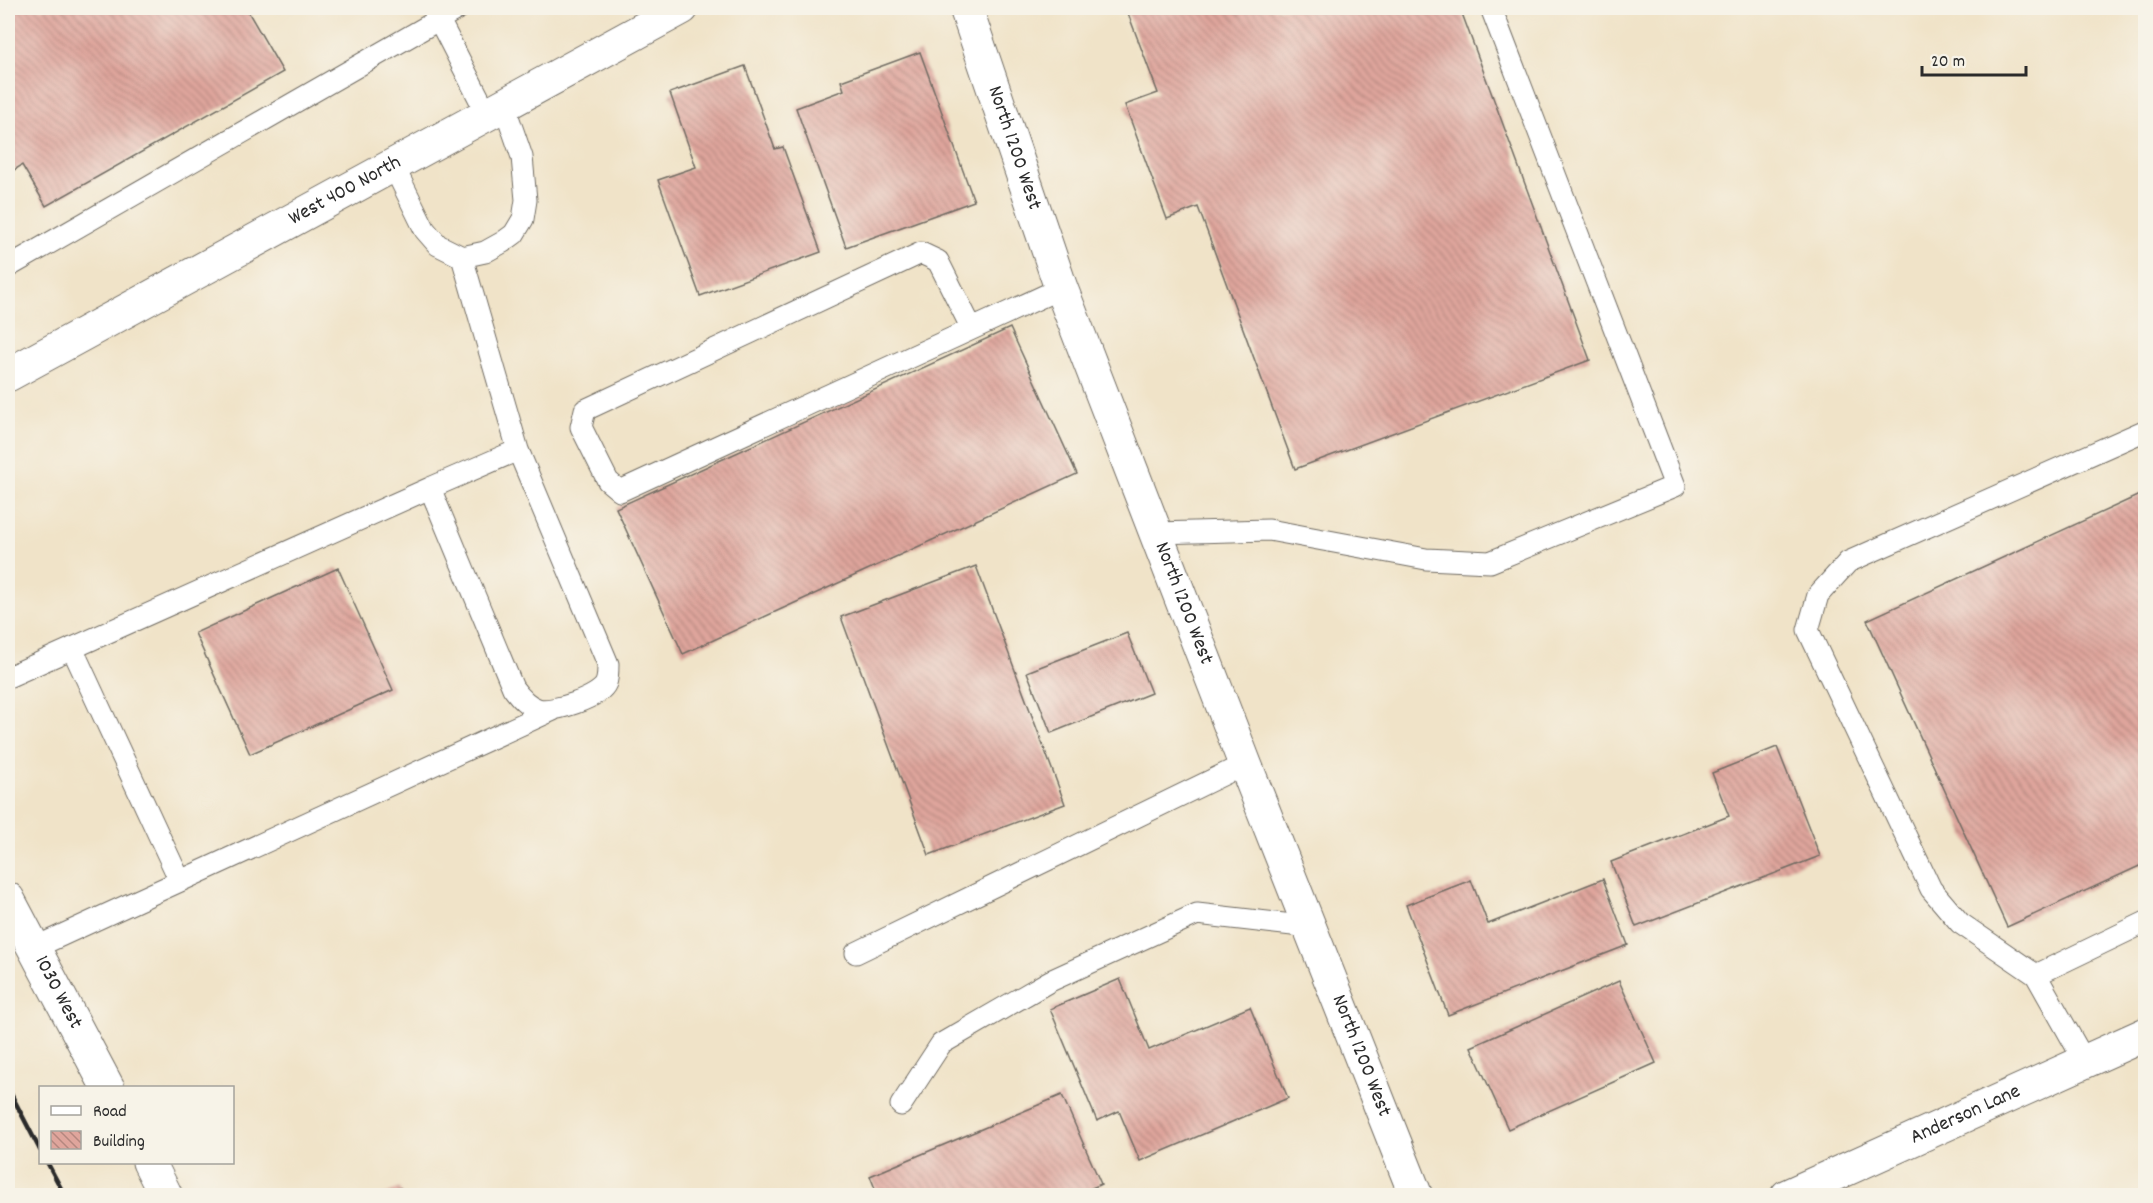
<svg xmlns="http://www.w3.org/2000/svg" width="2153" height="1203" viewBox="0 0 2153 1203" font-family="Dekko,sans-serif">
	<defs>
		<pattern id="building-back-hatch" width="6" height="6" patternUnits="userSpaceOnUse" patternTransform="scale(1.5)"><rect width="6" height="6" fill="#dfa59c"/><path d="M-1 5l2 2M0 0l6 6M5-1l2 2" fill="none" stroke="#b5877f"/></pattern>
	</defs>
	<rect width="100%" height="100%" fill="#f7f3e8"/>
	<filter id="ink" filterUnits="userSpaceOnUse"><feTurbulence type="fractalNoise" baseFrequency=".0167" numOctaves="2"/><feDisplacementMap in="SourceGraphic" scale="12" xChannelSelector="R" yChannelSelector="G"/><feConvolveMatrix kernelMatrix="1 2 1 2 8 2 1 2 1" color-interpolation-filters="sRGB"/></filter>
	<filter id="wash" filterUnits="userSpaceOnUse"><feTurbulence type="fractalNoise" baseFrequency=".008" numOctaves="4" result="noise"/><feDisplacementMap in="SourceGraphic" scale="24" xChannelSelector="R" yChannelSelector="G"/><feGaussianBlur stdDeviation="1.35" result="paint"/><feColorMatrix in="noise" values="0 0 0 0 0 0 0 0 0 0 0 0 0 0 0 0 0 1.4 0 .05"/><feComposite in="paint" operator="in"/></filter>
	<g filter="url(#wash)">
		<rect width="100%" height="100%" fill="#f0e3c8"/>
		<g id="blocks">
			<path fill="url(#building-back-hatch)" d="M8 8H246L283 72 46 206 22 165 8 174Z
				M1126 8H1460L1590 360 1295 469 1198 207 1167 219 1125 105 1158 93Z
				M920 52 974 201 846 247 796 108 844 90 841 81Z
				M745 66 775 149 783 147 821 252 700 296 658 180 696 167 670 93Z
				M1010 328 1077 474 683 654 616 508Z
				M2146 492V863L2007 927 1867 620Z
				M976 566 1065 804 929 855 841 617Z
				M338 568 393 690 250 754 195 633Z
				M1127 633 1151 693 1051 733 1027 672Z
				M1777 747 1820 856 1636 927 1611 862 1729 816 1712 773Z
				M1603 879 1628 945 1448 1015 1406 905 1471 880 1488 924Z
				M1120 979 1149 1050 1250 1007 1288 1098 1140 1161 1119 1111 1097 1121 1050 1009Z
				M1619 981 1656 1063 1508 1129 1471 1047Z
				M1062 1095 1101 1184 1074 1196H878L870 1176Z
				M400 1188 403 1196H383V1195Z"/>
		</g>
	</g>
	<g filter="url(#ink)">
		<use href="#blocks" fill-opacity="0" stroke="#706b62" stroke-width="1.5"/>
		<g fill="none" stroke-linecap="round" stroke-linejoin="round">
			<defs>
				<path id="service" d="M433 8 487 114
					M393 165 425 230 438 245 462 257 485 252 503 242 514 234 523 219 526 200 522 157 504 105
					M462 257 518 450 608 664C608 670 608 678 606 683 600 698 552 713 538 709 527 706 519 696 513 688L430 488 518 450
					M8 267 459 8
					M972 329 938 261 921 253 585 410 581 427 608 481 620 491 1061 288
					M1156 533 1269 530 1426 559 1490 562 1675 486 1491 8
					M72 648 180 881
					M8 677 430 488
					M34 948 553 710
					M856 953 1245 764
					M2036 975 2146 922
					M2085 1062 2036 975 1960 923 1931 889 1808 630 1818 595 1848 562 2146 430
					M901 1105 941 1044 1050 981 1197 914 1310 927"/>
				<g id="minor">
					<path id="s1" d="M966 8 1061 288 1245 764 1416 1196"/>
					<path id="s2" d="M8 375 682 8"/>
					<path id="s3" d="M8 899 108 1088"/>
					<path d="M149 1162 166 1196"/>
					<path id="s4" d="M1787 1196 2146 1034"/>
				</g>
			</defs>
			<use href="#service" stroke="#706b62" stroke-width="23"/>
			<use href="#minor" stroke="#706b62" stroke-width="35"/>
			<use href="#service" stroke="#fff" stroke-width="21"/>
			<use href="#minor" stroke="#fff" stroke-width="33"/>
			<path stroke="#2b2b2b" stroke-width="4.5" d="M8 1088 40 1150
				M47 1162 65 1196"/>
		</g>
	</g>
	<g text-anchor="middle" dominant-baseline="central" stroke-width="4.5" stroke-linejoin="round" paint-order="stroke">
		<g font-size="21" fill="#2b2b2b" stroke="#f7f3e8">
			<text stroke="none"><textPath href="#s1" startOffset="148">North 1200 West</textPath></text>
			<text stroke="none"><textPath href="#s2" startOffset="384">West 400 North</textPath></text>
			<text stroke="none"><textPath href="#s1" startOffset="634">North 1200 West</textPath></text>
			<text stroke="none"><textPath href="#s3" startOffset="106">1030 West</textPath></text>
			<text stroke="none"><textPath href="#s1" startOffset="1120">North 1200 West</textPath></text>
			<text stroke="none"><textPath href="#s4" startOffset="196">Anderson Lane</textPath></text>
		</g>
	</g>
	<rect width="2153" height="1203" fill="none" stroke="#f7f3e8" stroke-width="30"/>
	<rect x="39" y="1086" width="195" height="78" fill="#f7f3e8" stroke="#a5a39c" stroke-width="1.5"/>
	<rect x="51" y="1106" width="30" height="9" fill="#ffffff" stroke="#a5a39c" stroke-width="1.5"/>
	<text x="93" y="1116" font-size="18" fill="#2b2b2b">Road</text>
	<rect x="51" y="1131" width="30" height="18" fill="url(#building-back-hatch)" stroke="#a5a39c" stroke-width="1.5"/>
	<text x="93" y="1146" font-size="18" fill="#2b2b2b">Building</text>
	<path d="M1922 66v9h104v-9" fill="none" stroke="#2b2b2b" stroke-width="3"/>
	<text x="1931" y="66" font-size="18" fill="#2b2b2b" stroke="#f7f3e8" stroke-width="4.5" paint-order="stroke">20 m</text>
</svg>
